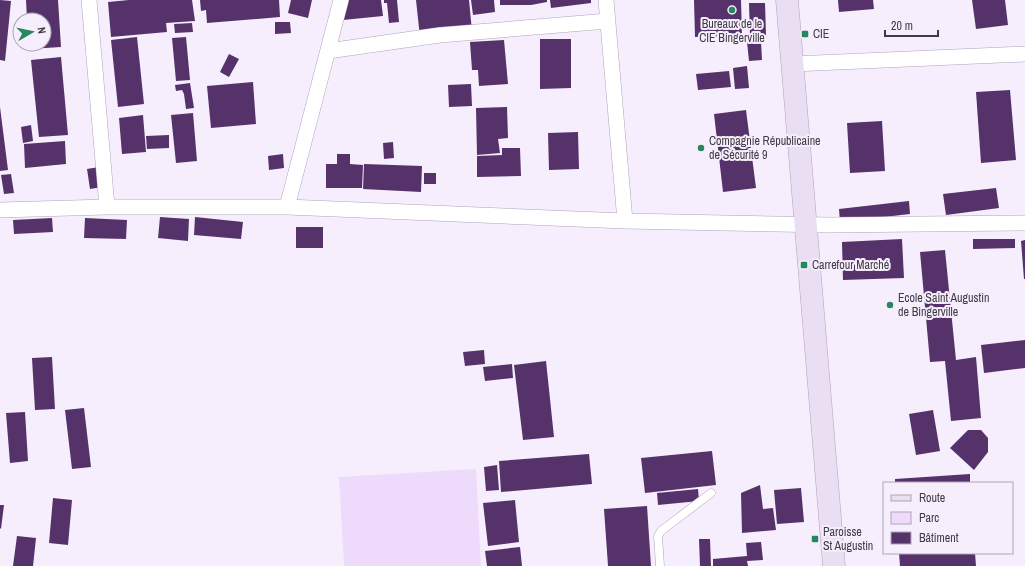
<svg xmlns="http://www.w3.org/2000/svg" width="1025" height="566" viewBox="0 0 1025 566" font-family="'Archivo Narrow',sans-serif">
	<rect width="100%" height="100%" fill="#f6eefd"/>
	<path fill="#eedbfb" d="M476 469 481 566H344L339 477Z"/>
	<path fill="#55326a" d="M0 0 11 1 5 61 0 60Z
		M26 0H58L61 47 29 49V44H44V20H27Z
		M129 0H192L195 21 166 23 167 32 111 37 108 2Z
		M200 0H279L280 17 207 23 206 10 201 11Z
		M291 0H312L308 18 288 13Z
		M345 0H381L383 16 343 20Z
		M384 0H397L399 22 389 23 387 3H384Z
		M416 0H469L472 31 420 37Z
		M471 0H494L495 12 473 15Z
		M500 0H547V2L531 5H500Z
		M550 0H591V3L551 8Z
		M694 0H741L742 36 695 37Z
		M838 0H873L874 9 839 12Z
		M972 0H1005L1008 25 976 29Z
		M749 3H765L766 35 750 36Z
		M275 22H290L291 33 275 34Z
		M192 23 193 32 175 33 174 24Z
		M137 37 144 104 118 107 111 40Z
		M186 37 190 80 176 81 172 38Z
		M540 39H571V88L540 89Z
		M504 40 508 84 479 86 478 70H472L470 42Z
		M761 41 762 60 749 61 747 42Z
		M229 54 239 59 229 77 220 72Z
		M61 57 68 135 39 137 31 60Z
		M747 66 749 88 735 89 733 68Z
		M729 71 731 87 698 90 696 74Z
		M253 82 256 124 211 128 207 86Z
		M190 83 194 108 186 109 184 94 182 90 176 91 175 85Z
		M471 84 472 106 449 107 448 85Z
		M1010 90 1016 160 981 163 976 92Z
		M0 107 8 170 0 171Z
		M507 107 508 138 498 139 500 153 477 155 476 108Z
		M746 110 756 188 723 192 714 114Z
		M193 113 197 161 176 163 171 115Z
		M143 115 146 152 122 154 119 118Z
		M882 121 885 171 850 173 847 123Z
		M31 125 33 141 23 143 21 127Z
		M578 132 579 169 549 170 548 133Z
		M169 135V148L147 149 146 136Z
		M65 141 66 164 25 168 24 144Z
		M393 142 394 158 384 159 383 143Z
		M502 148H520L521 176 477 177V156L502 155Z
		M283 154 284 168 269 170 268 156Z
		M337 154H350V164L363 165 362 188H326V164H337Z
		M364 164 422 166 421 192 363 189Z
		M99 167 102 187 90 189 87 169Z
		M424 173H436V184H424Z
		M11 174 14 193 4 194 1 175Z
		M996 188 999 208 946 215 943 194Z
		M909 201 910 214 840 222 839 209Z
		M160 217 189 219 188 241 158 238Z
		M195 217 243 222 241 239 194 235Z
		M52 218 53 232 14 234 13 220Z
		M85 218 127 220 126 239 84 238Z
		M296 227H323V248H296Z
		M902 239 904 278 843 280 842 242Z
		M973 239H1015V248L973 249Z
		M1025 240V279H1024L1021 241Z
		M945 250 956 360 976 357 981 418 951 421 945 361 930 362 920 252Z
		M1025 340V368L984 373 981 345Z
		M484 350 485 364 465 366 463 352Z
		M52 357 55 409 35 410 32 358Z
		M546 361 554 437 523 440 514 365Z
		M512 364 513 378 485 381 483 367Z
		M84 408 91 467 72 469 65 410Z
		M933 410 940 451 916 455 909 414Z
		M25 412 28 461 10 463 6 413Z
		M968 430H981L988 438V452L974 470 950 448Z
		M712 451 716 485 645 493 641 458Z
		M589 454 592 484 501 492 499 461Z
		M497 465 499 490 486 491 484 467Z
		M970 474V483H895V479Z
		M760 485 763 509 773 508 776 530 742 533 741 493Z
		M801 488 804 522 777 524 774 490Z
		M698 489 699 501 658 505 657 493Z
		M53 498 72 500 68 545 49 543Z
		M515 500 519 542 488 546 483 503Z
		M0 505H4L1 529 0 528Z
		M647 506 651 566H608L604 509Z
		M17 536 36 538 33 566H13Z
		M699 539H710L711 566H700Z
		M761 542 763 560 747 561 748 566H713V559L747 556 746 543Z
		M520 547 522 566H487L485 551Z
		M899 553H975L976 566H900Z"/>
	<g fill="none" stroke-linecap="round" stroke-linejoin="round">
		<defs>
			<path id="service" d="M660 566 658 536 661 531 711 493"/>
			<path id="minor" d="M89 0 107 207
				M606 0 625 221
				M328 51 440 35 608 21
				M792 64 1025 54
				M287 207 341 0
				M0 210 107 207H287L625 221 829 225 1025 223"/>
			<path id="secondary" d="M787 0 834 566"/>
		</defs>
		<use href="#service" stroke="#b1a3ba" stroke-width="9"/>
		<use href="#minor" stroke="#b1a3ba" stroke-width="16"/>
		<use href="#secondary" stroke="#b1a3ba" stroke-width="23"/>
		<use href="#service" stroke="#fff" stroke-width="8"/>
		<use href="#minor" stroke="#fff" stroke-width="15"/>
		<use href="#secondary" stroke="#eadef2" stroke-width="22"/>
	</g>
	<g fill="#27875f" stroke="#f6eefd" stroke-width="1.5">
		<circle cx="732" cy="10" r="4"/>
		<rect x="801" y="30" width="8" height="8" rx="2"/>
		<circle cx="701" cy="148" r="4"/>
		<rect x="800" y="261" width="8" height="8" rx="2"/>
		<circle cx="890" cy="305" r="4"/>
		<rect x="811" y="535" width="8" height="8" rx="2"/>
	</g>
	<g text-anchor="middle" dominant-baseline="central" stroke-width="4" stroke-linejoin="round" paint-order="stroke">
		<g font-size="12" fill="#403a44" stroke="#f6eefd" text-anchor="start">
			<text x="732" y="24" text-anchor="middle">Bureaux de le<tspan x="732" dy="14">CIE Bingerville</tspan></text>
			<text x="813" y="34">CIE</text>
			<text x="709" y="141">Compagnie Républicaine<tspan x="709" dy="14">de Sécurité 9</tspan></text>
			<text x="812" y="265">Carrefour Marché</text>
			<text x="898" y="298">Ecole Saint Augustin<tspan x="898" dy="14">de Bingerville</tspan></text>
			<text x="823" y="532">Paroisse<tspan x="823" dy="14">St Augustin</tspan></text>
		</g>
	</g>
	<rect x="883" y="482" width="130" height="72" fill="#f6eefd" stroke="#ada6b3"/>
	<rect x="891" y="495" width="20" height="6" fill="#eadef2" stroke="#ada6b3"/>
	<text x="919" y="502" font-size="12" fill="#403a44">Route</text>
	<rect x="891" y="512" width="20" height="12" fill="#eedbfb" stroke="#ada6b3"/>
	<text x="919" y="522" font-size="12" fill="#403a44">Parc</text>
	<rect x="891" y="532" width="20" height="12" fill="#55326a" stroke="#ada6b3"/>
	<text x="919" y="542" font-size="12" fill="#403a44">Bâtiment</text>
	<g transform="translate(32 32) rotate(81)"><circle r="19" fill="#f6eefd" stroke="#ada6b3"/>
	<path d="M0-3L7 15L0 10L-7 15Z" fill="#27875f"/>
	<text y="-6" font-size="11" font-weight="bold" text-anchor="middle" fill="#403a44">N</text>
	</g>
	<path d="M885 30v6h53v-6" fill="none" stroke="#403a44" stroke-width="2"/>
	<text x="891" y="30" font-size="12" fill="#403a44" stroke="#f6eefd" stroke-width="3" paint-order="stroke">20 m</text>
</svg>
